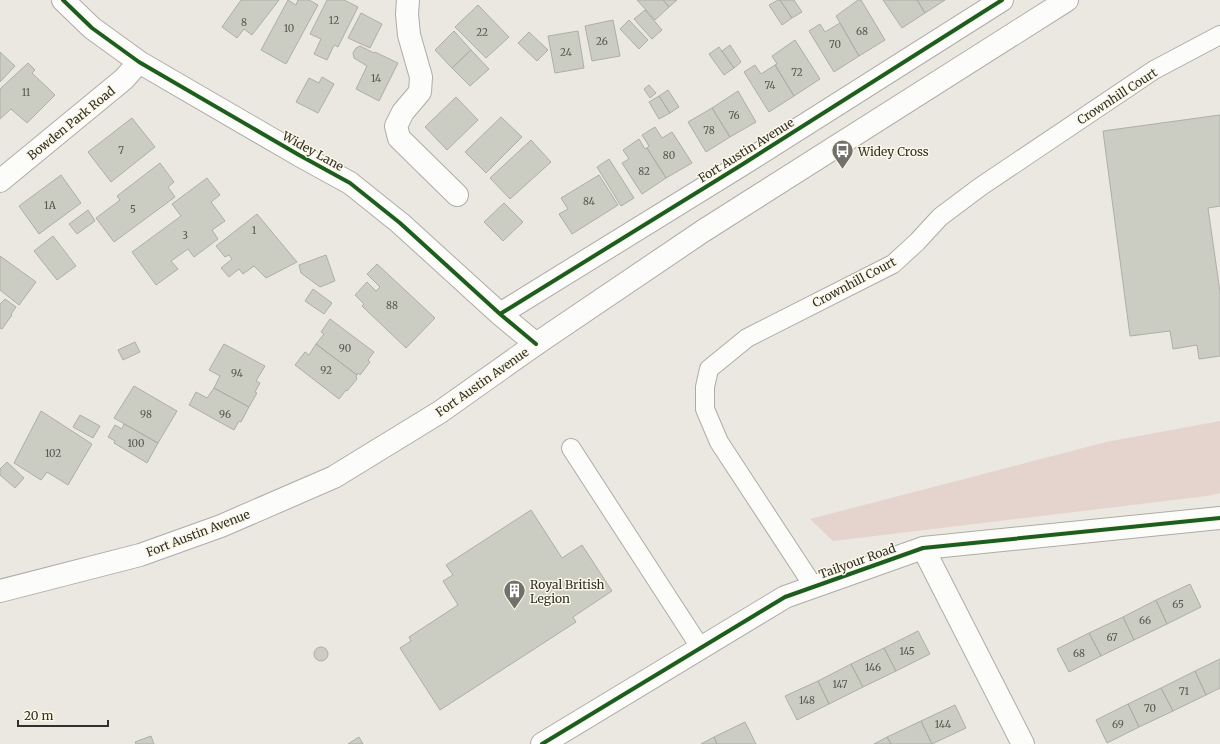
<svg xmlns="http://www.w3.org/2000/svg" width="1220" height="744" viewBox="0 0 1220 744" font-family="Merriweather,serif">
	<rect width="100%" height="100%" fill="#eae8e0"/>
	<path fill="#e5d4cd" d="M1220 421V493L1207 496 833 541 810 519 1106 442Z"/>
	<path fill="#cbcdc3" stroke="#aeaea8" d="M241 0H279L252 35 244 29 237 38 222 27Z
		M288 0 296 5 298 0H309L318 5 286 64 261 50Z
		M327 0H344L358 7 338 47 334 45 327 60 314 54 321 39 310 34Z
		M637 0H663L669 7 655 20Z
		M663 0H677L669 7Z
		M778 0H780L792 18 782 25 769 5Z
		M780 0H794L802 12 792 18Z
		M858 0H861L885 40 859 56 836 16Z
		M883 0H917L925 13 902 28Z
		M917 0H945L925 13Z
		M478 5 509 37 486 58 455 27Z
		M645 10 662 30 652 39 634 19Z
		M361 13 382 24 370 48 348 38Z
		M613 20 620 56 592 61 585 26Z
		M629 20 648 40 639 49 620 29Z
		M840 23 859 56 834 72 809 31 820 24 825 32Z
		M454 31 471 50 452 68 435 50Z
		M578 31 584 68 555 73 548 36Z
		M529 32 548 50 537 61 518 43Z
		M795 40 820 79 794 96 775 65 777 64 772 56Z
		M730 45 741 62 734 68 722 51Z
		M360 46 374 53 375 52 398 63 379 101 356 89 367 66 354 58 353 53 356 48Z
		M719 47 734 68 724 75 709 54Z
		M471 50 489 69 470 86 452 68Z
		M0 52 15 66 0 82Z
		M28 63 35 70 32 73 55 95 27 123 11 109 0 119V89Z
		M755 65 761 74 775 65 794 96 769 112 744 72Z
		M322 77 334 84 318 113 296 102 309 78 319 83Z
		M649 85 656 93 650 98 644 89Z
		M668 90 679 107 670 113 659 96Z
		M738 91 756 122 730 137 712 108Z
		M659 96 670 113 659 119 649 102Z
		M456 97 478 120 447 150 425 127Z
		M712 108 730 137 706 152 688 122Z
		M1220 115V206L1208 208 1220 292V356L1199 359 1197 345 1173 349 1170 331 1130 336 1103 131Z
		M501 117 522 137 486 173 465 152Z
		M132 118 155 147 111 182 88 152Z
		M655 127 662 138 672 132 692 163 666 178 647 148 649 146 642 135Z
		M639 139 645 149 647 148 666 178 642 194 622 163 629 159 623 150Z
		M531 140 551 162 510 199 490 178Z
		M609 159 634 198 621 206 597 167Z
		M160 163 174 182 168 187 175 197 114 242 96 218 120 200 117 196Z
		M61 175 81 203 39 234 19 206Z
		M599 175 618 205 572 234 559 214 568 209 561 198Z
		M207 178 220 195 211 202 225 221 212 230 218 239 194 257 188 249 171 261 178 269 156 285 132 252 181 216 172 204Z
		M504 203 523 222 503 241 484 222Z
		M88 210 95 221 77 234 69 224Z
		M257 214 297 262 266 278 254 266 243 274 239 269 229 277 221 268 232 259 229 255 225 257 216 246Z
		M53 236 76 266 57 280 34 251Z
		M326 255 335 281 320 287 301 273 299 265Z
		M0 256 36 282 19 305 0 290Z
		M377 264 435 318 406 348 362 306 364 304 355 295 367 282 376 291 380 287 367 274Z
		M313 289 332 303 324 314 305 301Z
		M5 299 16 307 11 314 12 315 2 329 0 328V304Z
		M330 319 374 352 368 360 370 362 360 375 358 373 357 375 316 344 324 334 321 332Z
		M135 342 140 352 123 360 118 350Z
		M224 344 265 366 256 381 260 383 255 392 257 393 249 407 214 388 220 376 209 370Z
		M316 344 357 375 356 377 357 379 347 391 346 390 339 399 295 365 305 352 309 355Z
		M134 386 177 411 158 443 114 418Z
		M214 388 249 407 241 422 239 421 234 430 189 405 196 392 207 398Z
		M41 411 92 444 68 485 47 472 41 480 14 463Z
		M80 415 100 426 93 438 73 427Z
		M124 424 158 443 147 463 114 443 115 441 108 437 115 425 122 429Z
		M7 462 24 478 15 488 0 475V469Z
		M531 510 562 558 582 545 612 591 573 617 576 622 440 710 400 648 411 641 409 637 458 605 443 581 453 575 446 565Z
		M1190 584 1201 607 1167 624 1156 600Z
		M1156 600 1167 624 1134 640 1123 617Z
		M1123 617 1134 640 1101 656 1089 633Z
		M918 631 930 654 896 671 884 648Z
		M1089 633 1101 656 1069 672 1057 649Z
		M314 654a7 7 0 1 1 14 0a7 7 0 1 1-14 0Z
		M884 648 896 671 863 687 851 664Z
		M1220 659V688L1206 695 1195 671Z
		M851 664 863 687 829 704 818 681Z
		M1195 671 1206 695 1173 711 1161 688Z
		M818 681 829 704 797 720 785 696Z
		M1161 688 1173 711 1139 727 1128 704Z
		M1128 704 1139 727 1107 743 1096 720Z
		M955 705 966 728 932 744 921 721Z
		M921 721 932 744H891L887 737Z
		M745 722 756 744H717L714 737Z
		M151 736 154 744H136L135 742Z
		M359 737 363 744H348Z
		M714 737 717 744H701Z
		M887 737 891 744H874Z"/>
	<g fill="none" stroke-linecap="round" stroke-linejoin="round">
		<defs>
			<path id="service" d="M571 448 700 647
				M814 587 719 442 705 409V387L709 369 747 338 893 264 917 242 940 217 980 187 1154 70 1220 35"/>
			<path id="minor" d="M63 0 92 28 139 62 299 155 350 183 400 223 500 314 536 344
				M408 0 407 14 409 35 421 77 420 92 403 112 396 126 399 138 457 195
				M0 181 124 79 139 62
				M500 314 743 164 1002 0
				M923 548 1023 744
				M542 744 785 597 923 548 1220 518"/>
			<path id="secondary" d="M0 591 140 555 221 526 334 477 440 412 536 344 703 231 1067 0"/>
		</defs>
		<use href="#service" stroke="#aeaca6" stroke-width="20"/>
		<use href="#minor" stroke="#aeaca6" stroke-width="24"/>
		<use href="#secondary" stroke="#aeaca6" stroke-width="24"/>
		<use href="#service" stroke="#fcfcfa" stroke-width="18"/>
		<use href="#minor" stroke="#fcfcfa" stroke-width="22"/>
		<use href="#secondary" stroke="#fcfcfa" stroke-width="22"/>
		<defs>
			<path id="cycleway" d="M63 0 92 28 139 62 299 155 350 183 400 223 500 314 536 344
				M500 314 743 164 1002 0
				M542 744 785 597 923 548 1220 518"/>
		</defs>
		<use href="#cycleway" stroke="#fcf8e8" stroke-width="6"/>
		<use href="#cycleway" stroke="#1b5e20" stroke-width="4"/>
	</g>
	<defs>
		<symbol id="bus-pin" viewBox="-11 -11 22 30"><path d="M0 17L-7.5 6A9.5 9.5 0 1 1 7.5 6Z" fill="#72706a" stroke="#fcf8e8"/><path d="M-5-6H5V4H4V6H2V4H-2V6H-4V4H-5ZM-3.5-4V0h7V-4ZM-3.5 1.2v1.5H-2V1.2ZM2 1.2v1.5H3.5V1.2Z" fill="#fff"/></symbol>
		<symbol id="building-pin" viewBox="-11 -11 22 30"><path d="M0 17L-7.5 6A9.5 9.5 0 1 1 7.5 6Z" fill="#72706a" stroke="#fcf8e8"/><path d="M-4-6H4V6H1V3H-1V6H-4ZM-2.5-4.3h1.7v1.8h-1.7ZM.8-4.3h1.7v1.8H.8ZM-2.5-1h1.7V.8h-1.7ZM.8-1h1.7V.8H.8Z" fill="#fff"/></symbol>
	</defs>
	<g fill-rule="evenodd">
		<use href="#bus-pin" x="830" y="138" width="25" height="34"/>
		<use href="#building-pin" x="502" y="578" width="25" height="34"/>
	</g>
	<g text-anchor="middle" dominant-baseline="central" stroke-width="3" stroke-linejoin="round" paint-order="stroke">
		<g font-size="10" fill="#585750">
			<text x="334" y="20">12</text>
			<text x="244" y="22">8</text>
			<text x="289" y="28">10</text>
			<text x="862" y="31">68</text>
			<text x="482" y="32">22</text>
			<text x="602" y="41">26</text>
			<text x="835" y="44">70</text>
			<text x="566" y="52">24</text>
			<text x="797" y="72">72</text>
			<text x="376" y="78">14</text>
			<text x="770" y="85">74</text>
			<text x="26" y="92">11</text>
			<text x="734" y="115">76</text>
			<text x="709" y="130">78</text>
			<text x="121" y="150">7</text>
			<text x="669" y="155">80</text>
			<text x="644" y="171">82</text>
			<text x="589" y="201">84</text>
			<text x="50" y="205">1A</text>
			<text x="133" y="209">5</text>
			<text x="254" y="230">1</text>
			<text x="185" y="235">3</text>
			<text x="392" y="305">88</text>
			<text x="345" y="348">90</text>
			<text x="326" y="370">92</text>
			<text x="237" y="373">94</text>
			<text x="146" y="414">98</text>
			<text x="225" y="414">96</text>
			<text x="136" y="443">100</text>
			<text x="53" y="453">102</text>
			<text x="1178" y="604">65</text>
			<text x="1145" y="620">66</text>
			<text x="1112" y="637">67</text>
			<text x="907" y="651">145</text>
			<text x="1079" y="653">68</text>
			<text x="873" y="667">146</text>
			<text x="840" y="684">147</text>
			<text x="1184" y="691">71</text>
			<text x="807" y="700">148</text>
			<text x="1150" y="708">70</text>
			<text x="943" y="724">144</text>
			<text x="1118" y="724">69</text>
		</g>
		<g font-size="12" fill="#31302a" stroke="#fcf8e8">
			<text transform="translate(1117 96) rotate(-33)">Crownhill Court</text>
			<text transform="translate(71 123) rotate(-39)">Bowden Park Road</text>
			<text transform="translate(746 150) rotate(-32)">Fort Austin Avenue</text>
			<text transform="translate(313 151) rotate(29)">Widey Lane</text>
			<text transform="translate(854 282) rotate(-28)">Crownhill Court</text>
			<text transform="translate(482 382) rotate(-35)">Fort Austin Avenue</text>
			<text transform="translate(198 533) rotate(-21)">Fort Austin Avenue</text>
			<text transform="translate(857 561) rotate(-20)">Tailyour Road</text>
		</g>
		<g font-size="12" fill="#31302a" stroke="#fcf8e8" text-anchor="start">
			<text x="858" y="151">Widey Cross</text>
			<text x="530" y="584">Royal British<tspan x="530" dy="14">Legion</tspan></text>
		</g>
	</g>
	<path d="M18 720v6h90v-6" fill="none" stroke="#31302a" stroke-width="2"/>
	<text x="24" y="720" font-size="12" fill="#31302a" stroke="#fcf8e8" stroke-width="3" paint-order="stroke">20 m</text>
</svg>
